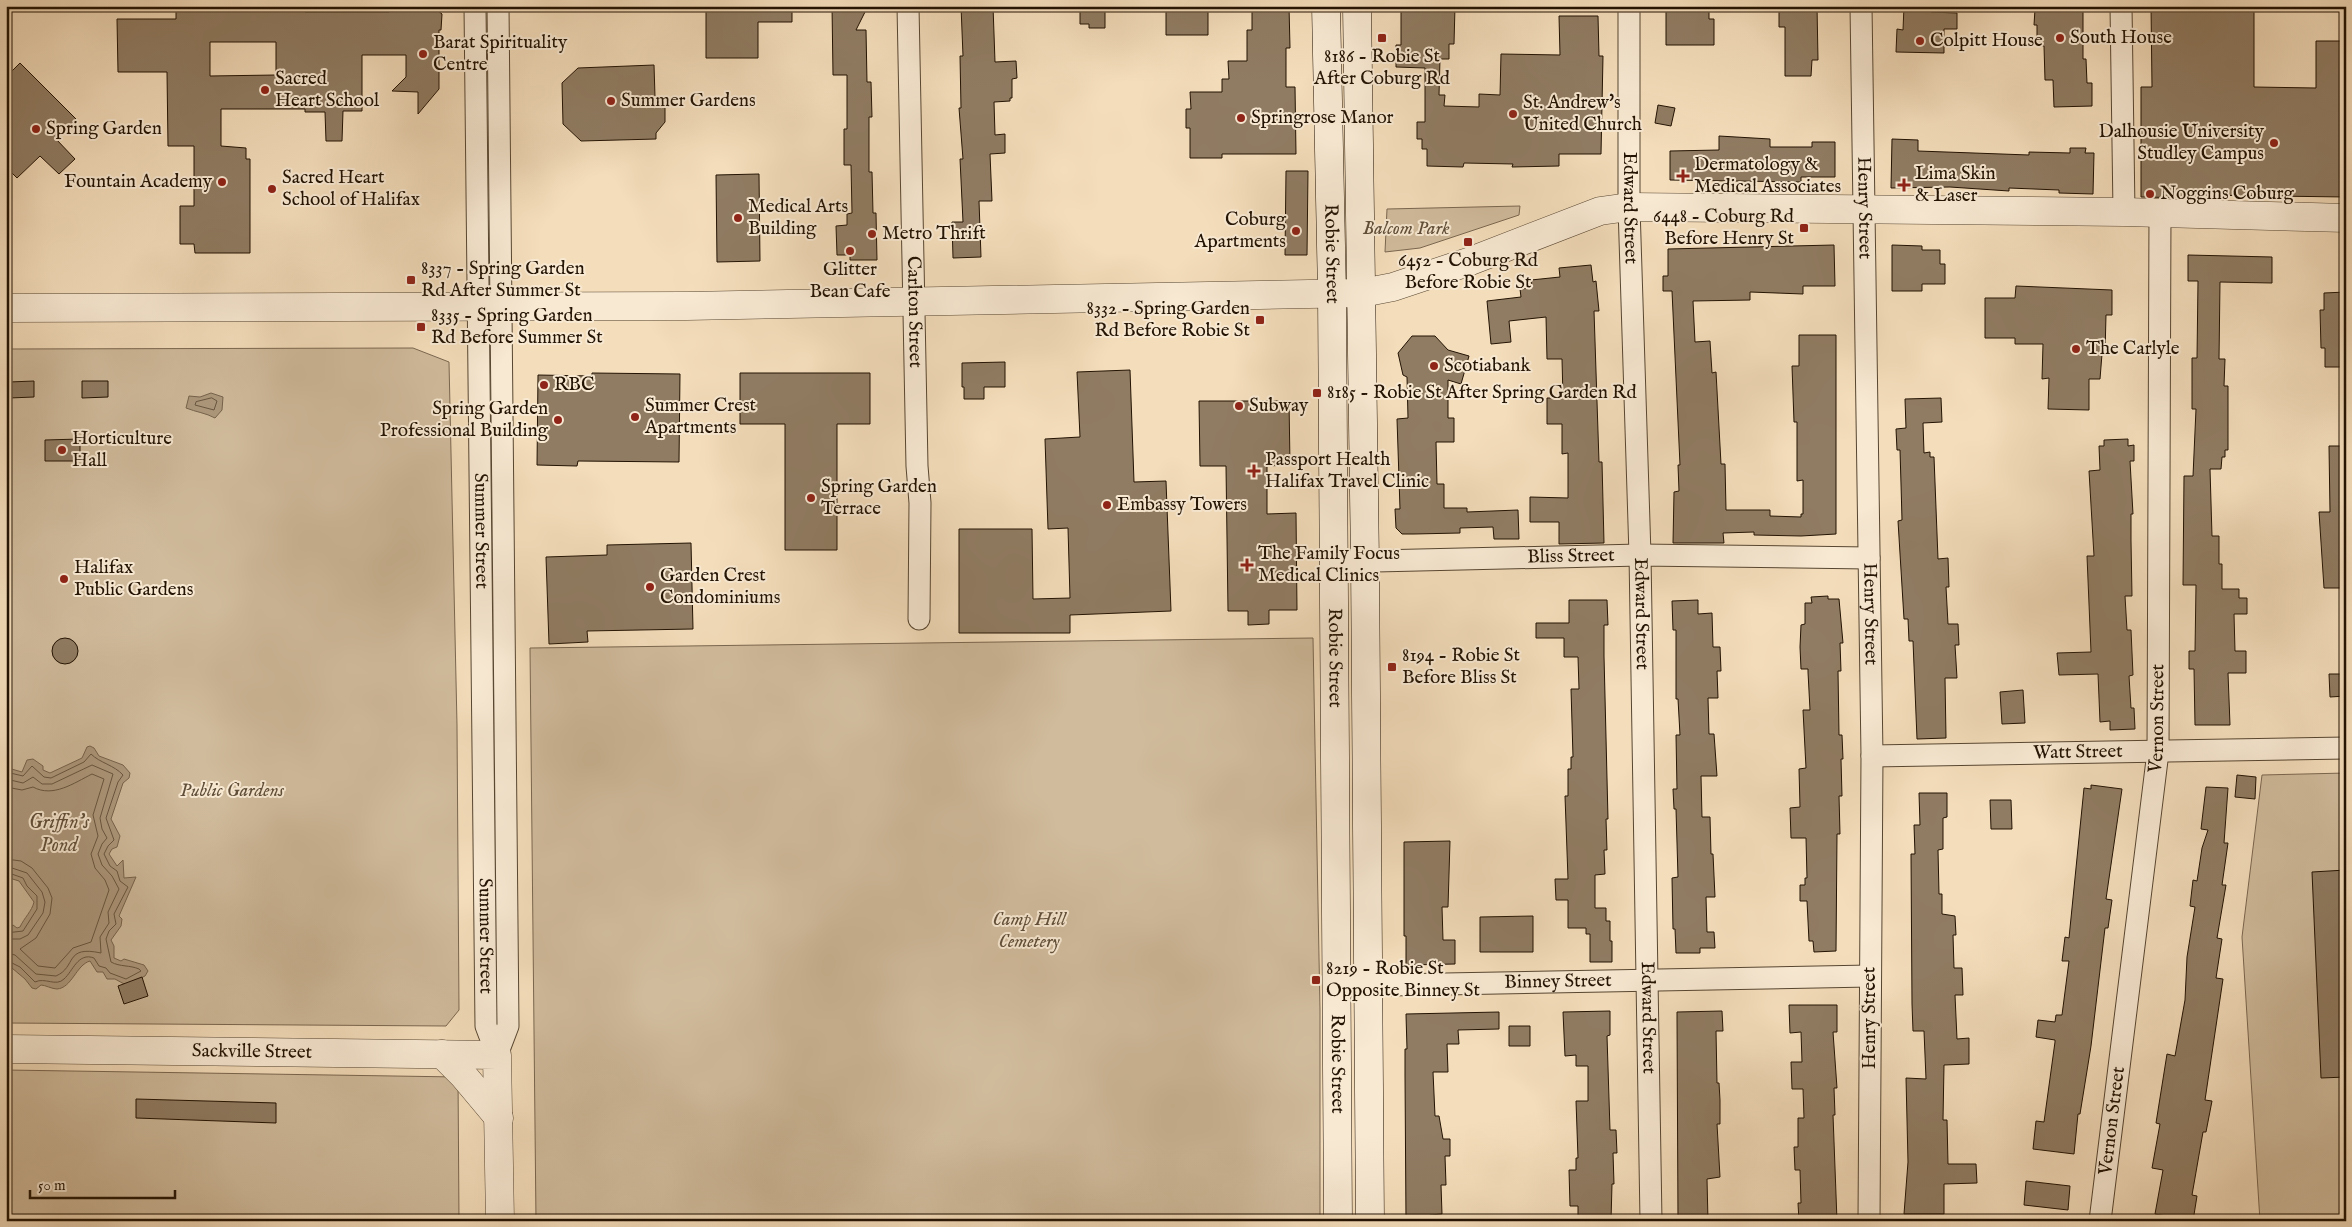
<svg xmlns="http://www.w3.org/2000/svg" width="2352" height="1227" viewBox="0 0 2352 1227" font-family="'IM FELL English',serif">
	<rect width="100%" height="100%" fill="#f4ddbb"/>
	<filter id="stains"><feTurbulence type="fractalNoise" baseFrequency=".004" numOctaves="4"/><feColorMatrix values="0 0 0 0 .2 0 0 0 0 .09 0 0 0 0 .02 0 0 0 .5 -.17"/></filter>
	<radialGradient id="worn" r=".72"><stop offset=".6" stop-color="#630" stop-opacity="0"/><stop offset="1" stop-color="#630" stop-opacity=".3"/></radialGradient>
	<path fill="#d0bb9c" stroke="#7a6750" d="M1520 206 1519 215 1420 248 1385 252 1387 209Z
		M413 348 449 362 457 725 459 1010 446 1026 6 1023V349Z
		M1313 638 1320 1010V1221H536L530 648Z
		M2346 773V1221H2260L2242 937 2262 775Z
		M6 1070 458 1077 459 1221H6Z"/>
	<path fill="#ad987c" stroke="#76634c" d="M211 393 223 397 222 410 215 418C206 413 196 412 186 408L189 396 200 397Z
		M90 746 94 748 99 756 123 765 130 773 129 778 123 783 111 819 120 836 117 847 112 849 109 854 117 866 123 860 124 878 136 877 119 916 122 919 121 926 111 940 114 946V958L121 961 124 959 144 965 148 971 145 976 126 985 115 979H107L103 972H97L90 961C76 965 72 988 57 989 52 989 45 985 41 985L36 989 32 988 25 979 6 963V929L13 925 17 928 20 927C24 918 32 911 34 902L19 881 6 877V760L8 768 22 772 27 760 33 759 43 766V770L50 773 82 758 87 747Z"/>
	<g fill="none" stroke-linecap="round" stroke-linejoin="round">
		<path stroke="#685640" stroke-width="1" d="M212 398 217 401 214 410 195 405 196 402Z
			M6 772 23 776 32 766 44 777 51 778 84 762 91 754C100 763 114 765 123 775L118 782 106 818 114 840 108 846 104 854 110 866 117 871 120 881 128 887 114 914 116 924 109 931 106 939 111 962C120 967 130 965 139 969L141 971 126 979 110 973 106 968 99 966 94 958C78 952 73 971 64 979 56 987 45 977 35 982L20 967 6 960
			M6 779 23 783 33 777 42 784H52L92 765 113 774 100 818 102 829 107 838 102 844 98 854 102 865 112 876 119 889 108 912 109 923 100 937 101 953C64 945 77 967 56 976L36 974 15 955 6 953
			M6 787 22 790 33 787C53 798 74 783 92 774L104 779 93 815 98 836 91 854 95 868 105 880 109 890 91 942 73 948 55 968 38 966 20 949 36 938 50 914 52 898 48 888 32 868 21 861 6 859
			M6 866 27 873 42 892 45 902 43 913 28 935 20 939H6
			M6 872 23 878 27 886 37 896V909L23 931 6 933"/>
	</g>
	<path fill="#907c63" stroke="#231303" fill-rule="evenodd" d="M176 6H283V10H305V12H389L383 6H432L442 14 441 30H439V89L418 114V92L392 91 406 77V55H362V111H343L342 141H326L325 112H305V109H221V146L246 148V159H250V253H195L194 244H180V206H194V146H168L167 72H118L117 19H176ZM210 42H276V75L210 76Z
		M706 6H792V22H758V58H706Z
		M832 6H868L856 30H866L867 82H871L872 117H869V172H872L873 213H876L877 260H850V255H837L836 226 847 225V214L852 213 851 165H844V129H847V75H833Z
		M961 6H993L995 62 1016 61 1017 78 1012 79V98H1010V101L994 102 995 135 1005 134V153L990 154 992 201H979L981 257 953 258 952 222H963L960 159H963L959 108H961L960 56H963Z
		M1080 6H1105V28H1089V24H1080Z
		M1166 6H1208V35H1166Z
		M1252 6H1289L1290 48H1286V87H1295L1296 154H1222V158H1190V128H1186V109H1191L1190 92H1222V79H1229L1228 61H1247V30H1252Z
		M1401 6H1455L1454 44H1449V59H1440L1439 95H1445L1444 106 1479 107V94L1500 95 1501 54 1560 55 1559 16H1598L1599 56H1603L1601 154H1559V166L1512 167 1513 164 1464 163 1463 167 1427 166V149H1422V139H1417V122H1425V68L1396 67V45H1401Z
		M1666 6H1709V19H1714V45H1666Z
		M1779 6H1817L1818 60H1812L1811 76H1785V27H1779Z
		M1904 6H1931V12L1957 13V29H1944V53L1896 52 1897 29 1903 30Z
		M2043 6H2083V59H2086L2087 83H2092V106L2054 107 2053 80H2045L2044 46 2037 45V25H2034L2035 9 2043 10Z
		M2151 6H2254V87L2316 88V41H2346V197L2198 195V198L2141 197V87H2152Z
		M20 63 76 119 56 139 75 159 59 174 40 156 17 178 6 167V77Z
		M654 65 655 97 665 106V122L656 133V139L581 141 563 124 562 83 578 68Z
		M1658 105 1675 108 1671 126 1655 123Z
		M1719 136 1770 139V147H1812V142H1835V177H1801V182L1670 180V151L1719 150Z
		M1892 139 1918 140V151L2029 155V152L2070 153V148H2086L2085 153H2094L2093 194 2059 193V190L2009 188V191L1950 187 1891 188Z
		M1286 171H1308L1307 255H1285Z
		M759 174 760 261 717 262 716 175Z
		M1834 245 1835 286H1803V294L1750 292V300L1693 301 1695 342 1710 341 1712 373 1716 372 1721 464H1725L1726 510H1770V516L1801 517V514H1803V480L1797 481V422H1794L1792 366H1799V335H1836V534L1801 536 1754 535V532L1723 533 1724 543H1673L1674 492 1679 491 1678 465H1680L1672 291H1663V276H1668V249Z
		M1892 245 1922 246V250H1940V264H1945V284H1922V291H1892Z
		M2188 255 2272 257V283L2220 282 2219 359H2225L2224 386H2228V450H2225V457H2222L2221 469H2210L2212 536H2219V564H2222V589H2239V598H2247V614H2234L2235 651H2246V673H2228L2230 725H2195L2194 669H2189V651H2195L2196 585H2183L2184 476H2193L2196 409H2192V358H2197L2198 281H2188Z
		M1591 265 1593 282 1596 281 1599 311H1594L1599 462H1602L1604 543 1559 544V522H1530V497L1568 498V453L1562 454V424H1547V398H1563L1562 359H1547L1546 317 1509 321 1511 342 1491 344 1487 301 1521 297 1520 289 1532 288 1531 280 1560 277 1559 268Z
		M2016 286 2112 290V315H2106L2105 354H2102L2100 379H2089V410L2048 409 2049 378 2042 379 2043 344H2015V338H1985V298H2015Z
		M2346 292V367H2325V348H2321L2320 310H2324V293Z
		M1412 336H1435L1448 350 1469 356 1461 384 1448 380V418H1454V442H1436L1437 484H1444V508H1467V512L1518 510 1519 539H1494L1493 527 1460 528V533L1414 534H1402L1396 528 1395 509H1400L1397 419 1408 418 1407 377 1403 375 1398 353Z
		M1005 362V387H984V399H964V387H962V363Z
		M1130 370 1134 482 1166 481 1171 611 1070 615V633H959V529H1032L1033 599 1070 598 1068 528 1048 529 1045 439 1080 437 1077 372Z
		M592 373 680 374 679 462 578 461 577 466 537 465 538 375 592 376Z
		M740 373H870V424H837V550H785V424H740Z
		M34 381V397L9 398V382Z
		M82 381H108V397L82 398Z
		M1941 398 1942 422 1923 423 1924 453 1930 452V457H1934L1938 559 1948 558 1949 587H1946L1948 624H1958L1959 645H1955L1957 678H1945L1946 738 1917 739 1913 641H1909L1908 619H1904L1898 521 1902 520 1901 484 1900 450H1897L1896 429 1906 428 1905 399Z
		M1199 401H1289L1290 465 1267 466V514L1296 513 1297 610H1269V624L1248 625V611H1228L1226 466H1200Z
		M80 439V461H45V440Z
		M2128 439V446L2134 445V461H2130L2133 514H2131V541L2132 596H2125L2127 630H2131L2133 675 2129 676 2131 708H2134L2135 729 2110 730V721L2100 722 2098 674 2059 675 2057 653 2091 652 2087 556H2094L2089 471 2100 470 2099 446H2104V440Z
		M2329 446H2346V588H2324L2319 512H2330Z
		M691 543 693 629 587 631 588 642 549 644 546 557 607 555V545Z
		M1828 596V599H1839L1843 643H1840L1841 671H1838L1839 735H1842L1843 759H1841L1842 796H1839L1840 834H1837L1836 951 1814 952 1813 941H1809L1807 901H1800V885H1805V878H1807L1806 838H1791L1790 808 1800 807 1799 769 1806 768 1803 710H1810L1808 672V669H1801L1800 647 1801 625 1805 624V603H1812L1811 597Z
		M1569 600H1607L1608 625H1604V656L1608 819H1606L1607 850H1604L1605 874 1595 875V908H1606V921H1610V941H1612V962H1590V934H1586V928H1568V900H1556L1555 879H1568L1565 796H1568V769H1571V757H1573L1571 689H1579L1578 657H1564V638H1536V623H1569Z
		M1698 600V614L1712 613 1713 647H1720L1721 671H1717L1718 698H1708L1709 734H1714L1717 776H1701L1702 817H1710L1711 854H1713L1715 897H1706L1707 932H1714L1715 948H1700V953H1676L1675 929H1673L1672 878 1678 877 1676 809H1674L1673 789H1677L1676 735H1680L1678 699H1676V630H1673L1672 601Z
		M52 651a13 13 0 1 1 26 0a13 13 0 1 1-26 0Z
		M2329 674H2346V696L2330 697Z
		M2023 690 2025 723 2002 724 2000 692Z
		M2237 775 2256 777 2255 799 2235 797Z
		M2091 785 2122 789 2106 899 2112 900 2108 928H2105L2091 1046 2080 1114H2078L2074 1154 2033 1149 2036 1121 2044 1122 2055 1042V1040L2036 1037 2038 1020 2055 1022 2056 1015H2062L2069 961H2062L2065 937 2069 938 2084 788 2091 789Z
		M2206 787 2228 788 2224 843H2228L2222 885H2226L2217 938 2222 939 2216 978 2223 979 2205 1100 2212 1101 2206 1132H2203L2192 1195 2197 1196 2193 1221 2155 1214 2163 1170 2152 1168 2160 1124 2156 1123 2167 1054 2175 1056 2185 1000 2187 957 2195 907 2190 906 2193 880 2197 881 2202 848 2208 830 2201 829Z
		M1919 793H1947V817L1943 818V849L1938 850 1939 894H1942V914L1955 916 1956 935H1953L1954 968H1962L1963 995H1955L1957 1039 1969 1038V1064L1944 1065 1943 1120H1947L1948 1164H1976L1977 1183 1944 1184V1214H1904L1908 1162 1906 1078 1926 1079 1924 1031H1913L1912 1004 1911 854H1915L1914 825H1920Z
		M1990 800H2011L2012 829H1991Z
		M1450 841 1448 907H1442L1443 940H1455V964L1406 965V936H1404V842Z
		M2346 870V1077L2321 1078 2312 872Z
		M1533 916V952H1480V917Z
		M142 977 148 996 124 1004 118 986Z
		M1789 1005H1837V1032H1833L1837 1088H1834L1835 1115H1833L1837 1221H1799L1798 1203H1801L1800 1170H1795L1794 1147H1798V1118H1804L1803 1089H1792L1791 1062H1802L1801 1032 1790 1033Z
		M1610 1011V1035L1607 1036 1610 1130H1616L1617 1153H1613L1614 1184H1612L1611 1221H1578V1206H1570L1569 1170H1576V1158H1578L1576 1101H1588V1066H1576V1055L1565 1056 1563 1012Z
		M1722 1011 1723 1031H1716L1717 1083H1719L1720 1100V1124H1717L1720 1177 1707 1179 1708 1221H1678L1677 1012Z
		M1499 1012V1029L1458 1030 1459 1044H1447L1448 1072H1433L1435 1116H1439L1443 1139H1450V1156H1445L1446 1185H1441L1442 1214 1430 1215 1431 1221H1406L1405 1075V1049H1407L1406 1014Z
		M1509 1026H1530V1046H1509Z
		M136 1099 276 1103V1123L136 1118Z
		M2026 1181 2070 1186 2068 1210 2024 1205Z"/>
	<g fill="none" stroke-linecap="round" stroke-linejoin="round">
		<defs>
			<g id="minor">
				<path id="s1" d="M475 6 486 1026 497 1055"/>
				<path id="s2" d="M908 6 917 466 920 503 919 619"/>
				<path id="s3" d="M1629 6V207L1640 555 1651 1221"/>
				<path id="s4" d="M1861 6 1872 756 1869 1221"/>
				<path d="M2121 6 2124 212"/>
				<path id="s5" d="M1333 562 1640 555 1869 558"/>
				<path id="s6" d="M1872 756 2346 748"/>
				<path id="s7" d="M1336 986 1870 976"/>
				<path d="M497 1055 508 1026 498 6"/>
				<path id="s8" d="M2100 1221 2158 752 2160 213"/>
			</g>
			<g id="tertiary">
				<path d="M6 308 687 306 1362 293 1393 287 1468 262 1600 211 1629 207 2124 212 2346 218"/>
				<path id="s9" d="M6 1049 497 1055 500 1221"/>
				<path d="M442 1054 463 1075 499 1118"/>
			</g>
			<g id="secondary">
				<path id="s10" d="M1326 6 1332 293 1338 1221"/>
				<path d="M1357 6 1365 562 1370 1221"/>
			</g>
		</defs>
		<use href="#minor" stroke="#574631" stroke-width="23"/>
		<use href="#tertiary" stroke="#574631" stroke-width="29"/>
		<use href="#secondary" stroke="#231303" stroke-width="29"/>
		<use href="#minor" stroke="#f8e9d3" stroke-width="21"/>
		<use href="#tertiary" stroke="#f8e9d3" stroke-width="28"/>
		<use href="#secondary" stroke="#f8e9d3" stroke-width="28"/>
	</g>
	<g fill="#8f2418" stroke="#f8e9d3" stroke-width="2">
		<rect x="1377" y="33" width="10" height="10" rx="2.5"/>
		<circle cx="2060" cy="38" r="5"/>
		<circle cx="1920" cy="41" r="5"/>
		<circle cx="423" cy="54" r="5"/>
		<circle cx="265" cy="90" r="5"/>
		<circle cx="611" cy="101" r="5"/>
		<circle cx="1513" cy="114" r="5"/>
		<circle cx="1241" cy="118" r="5"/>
		<circle cx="36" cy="129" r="5"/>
		<circle cx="2274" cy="143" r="5"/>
		<path d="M1680.5 168.5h5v5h5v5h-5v5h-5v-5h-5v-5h5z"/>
		<circle cx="222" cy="182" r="5"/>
		<path d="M1901.5 177.5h5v5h5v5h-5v5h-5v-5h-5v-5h5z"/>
		<circle cx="272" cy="189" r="5"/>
		<circle cx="2150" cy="194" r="5"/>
		<circle cx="738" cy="218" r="5"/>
		<rect x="1799" y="223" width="10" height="10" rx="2.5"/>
		<circle cx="1296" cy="231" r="5"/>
		<circle cx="872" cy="234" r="5"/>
		<rect x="1463" y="237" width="10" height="10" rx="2.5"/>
		<circle cx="850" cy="251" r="5"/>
		<rect x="406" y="275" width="10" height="10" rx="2.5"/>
		<rect x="1255" y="315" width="10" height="10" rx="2.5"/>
		<rect x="416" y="322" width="10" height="10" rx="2.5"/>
		<circle cx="2076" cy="349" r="5"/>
		<circle cx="1434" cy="366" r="5"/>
		<circle cx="544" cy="385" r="5"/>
		<rect x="1312" y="388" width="10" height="10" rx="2.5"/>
		<circle cx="1239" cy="406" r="5"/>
		<circle cx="635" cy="417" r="5"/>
		<circle cx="558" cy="420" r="5"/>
		<circle cx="62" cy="450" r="5"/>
		<path d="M1251.5 463.5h5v5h5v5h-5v5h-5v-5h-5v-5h5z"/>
		<circle cx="811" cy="498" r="5"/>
		<circle cx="1107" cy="505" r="5"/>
		<path d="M1244.5 557.5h5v5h5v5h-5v5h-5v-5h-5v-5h5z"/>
		<circle cx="64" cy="579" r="5"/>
		<circle cx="650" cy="587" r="5"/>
		<rect x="1387" y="662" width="10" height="10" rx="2.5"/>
		<rect x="1311" y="975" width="10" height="10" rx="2.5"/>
	</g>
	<g text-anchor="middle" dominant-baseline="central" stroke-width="4" stroke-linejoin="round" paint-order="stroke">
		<g font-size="19" fill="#231303" stroke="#f8e9d3" text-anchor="start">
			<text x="2070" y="38">South House</text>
			<text x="1930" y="41">Colpitt House</text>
			<text x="433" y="43">Barat Spirituality<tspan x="433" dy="22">Centre</tspan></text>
			<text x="1382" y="57" text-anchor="middle">8186 - Robie St<tspan x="1382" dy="22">After Coburg Rd</tspan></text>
			<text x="275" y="79">Sacred<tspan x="275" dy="22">Heart School</tspan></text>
			<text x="621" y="101">Summer Gardens</text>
			<text x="1523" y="103">St. Andrew's<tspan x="1523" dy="22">United Church</tspan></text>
			<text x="1251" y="118">Springrose Manor</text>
			<text x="46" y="129">Spring Garden</text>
			<text x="2264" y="132" text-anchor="end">Dalhousie University<tspan x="2264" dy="22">Studley Campus</tspan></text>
			<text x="1694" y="165">Dermatology &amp;<tspan x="1694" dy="22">Medical Associates</tspan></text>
			<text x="1915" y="174">Lima Skin<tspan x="1915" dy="22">&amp; Laser</tspan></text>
			<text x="282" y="178">Sacred Heart<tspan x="282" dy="22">School of Halifax</tspan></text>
			<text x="212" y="182" text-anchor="end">Fountain Academy</text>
			<text x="2160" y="194">Noggins Coburg</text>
			<text x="748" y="207">Medical Arts<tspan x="748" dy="22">Building</tspan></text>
			<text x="1794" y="217" text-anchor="end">6448 - Coburg Rd<tspan x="1794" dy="22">Before Henry St</tspan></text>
			<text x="1286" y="220" text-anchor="end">Coburg<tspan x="1286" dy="22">Apartments</tspan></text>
			<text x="882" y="234">Metro Thrift</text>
			<text x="1468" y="261" text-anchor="middle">6452 - Coburg Rd<tspan x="1468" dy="22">Before Robie St</tspan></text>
			<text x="421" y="269">8337 - Spring Garden<tspan x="421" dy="22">Rd After Summer St</tspan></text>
			<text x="850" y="270" text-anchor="middle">Glitter<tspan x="850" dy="22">Bean Cafe</tspan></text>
			<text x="1250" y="309" text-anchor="end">8332 - Spring Garden<tspan x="1250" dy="22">Rd Before Robie St</tspan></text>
			<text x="431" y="316">8335 - Spring Garden<tspan x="431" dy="22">Rd Before Summer St</tspan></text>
			<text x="2086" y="349">The Carlyle</text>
			<text x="1444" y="366">Scotiabank</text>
			<text x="554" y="385">RBC</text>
			<text x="1327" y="393">8185 - Robie St After Spring Garden Rd</text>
			<text x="645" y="406">Summer Crest<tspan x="645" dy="22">Apartments</tspan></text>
			<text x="1249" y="406">Subway</text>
			<text x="548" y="409" text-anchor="end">Spring Garden<tspan x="548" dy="22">Professional Building</tspan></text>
			<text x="72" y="439">Horticulture<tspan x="72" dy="22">Hall</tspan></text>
			<text x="1265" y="460">Passport Health<tspan x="1265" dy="22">Halifax Travel Clinic</tspan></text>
			<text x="821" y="487">Spring Garden<tspan x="821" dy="22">Terrace</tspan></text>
			<text x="1117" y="505">Embassy Towers</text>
			<text x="1258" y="554">The Family Focus<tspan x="1258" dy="22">Medical Clinics</tspan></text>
			<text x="74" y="568">Halifax<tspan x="74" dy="22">Public Gardens</tspan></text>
			<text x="660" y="576">Garden Crest<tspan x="660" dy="22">Condominiums</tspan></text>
			<text x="1402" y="656">8194 - Robie St<tspan x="1402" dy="22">Before Bliss St</tspan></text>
			<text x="1326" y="969">8219 - Robie St<tspan x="1326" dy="22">Opposite Binney St</tspan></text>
		</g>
		<g font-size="19" fill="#231303" stroke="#f8e9d3">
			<text stroke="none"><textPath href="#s3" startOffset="202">Edward Street</textPath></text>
			<text stroke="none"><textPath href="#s4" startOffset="202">Henry Street</textPath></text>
			<text stroke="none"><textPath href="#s10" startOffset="248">Robie Street</textPath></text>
			<text stroke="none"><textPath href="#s2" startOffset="306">Carlton Street</textPath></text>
			<text stroke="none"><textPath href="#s1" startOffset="525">Summer Street</textPath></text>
			<text stroke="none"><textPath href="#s5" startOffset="238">Bliss Street</textPath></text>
			<text stroke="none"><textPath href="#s3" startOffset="608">Edward Street</textPath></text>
			<text stroke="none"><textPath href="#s4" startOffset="608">Henry Street</textPath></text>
			<text stroke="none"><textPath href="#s10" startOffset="652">Robie Street</textPath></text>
			<text stroke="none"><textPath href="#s8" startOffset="506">Vernon Street</textPath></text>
			<text stroke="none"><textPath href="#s6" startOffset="206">Watt Street</textPath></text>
			<text stroke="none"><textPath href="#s1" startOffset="930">Summer Street</textPath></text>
			<text stroke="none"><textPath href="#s7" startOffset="222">Binney Street</textPath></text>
			<text stroke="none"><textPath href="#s3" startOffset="1012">Edward Street</textPath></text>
			<text transform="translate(1870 1018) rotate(-90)">Henry Street</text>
			<text stroke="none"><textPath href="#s9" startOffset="246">Sackville Street</textPath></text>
			<text stroke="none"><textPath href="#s10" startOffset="1058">Robie Street</textPath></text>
			<text stroke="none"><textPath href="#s8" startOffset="101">Vernon Street</textPath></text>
		</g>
		<g font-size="19" font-style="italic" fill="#604e39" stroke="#f8e9d3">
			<text x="1406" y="229">Balcom Park</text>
			<text x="232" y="791">Public Gardens</text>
			<text x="1029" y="920">Camp Hill<tspan x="1029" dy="22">Cemetery</tspan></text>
		</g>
		<g font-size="20" font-style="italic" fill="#614f39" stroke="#f8e9d3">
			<text x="59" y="822">Griffin's<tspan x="59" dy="23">Pond</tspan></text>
		</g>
	</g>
	<rect width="2352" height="1227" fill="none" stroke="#f4ddbb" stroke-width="25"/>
	<rect x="8" y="8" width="2337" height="1212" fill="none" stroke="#231303" stroke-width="2.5"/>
	<rect x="12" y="12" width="2327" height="1202" fill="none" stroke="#231303"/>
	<path d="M30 1190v8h145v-8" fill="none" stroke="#231303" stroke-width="2.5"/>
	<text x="38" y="1190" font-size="15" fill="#231303" stroke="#f8e9d3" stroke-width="4" paint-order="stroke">50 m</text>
	<rect width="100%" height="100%" filter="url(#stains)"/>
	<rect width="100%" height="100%" fill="url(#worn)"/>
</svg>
